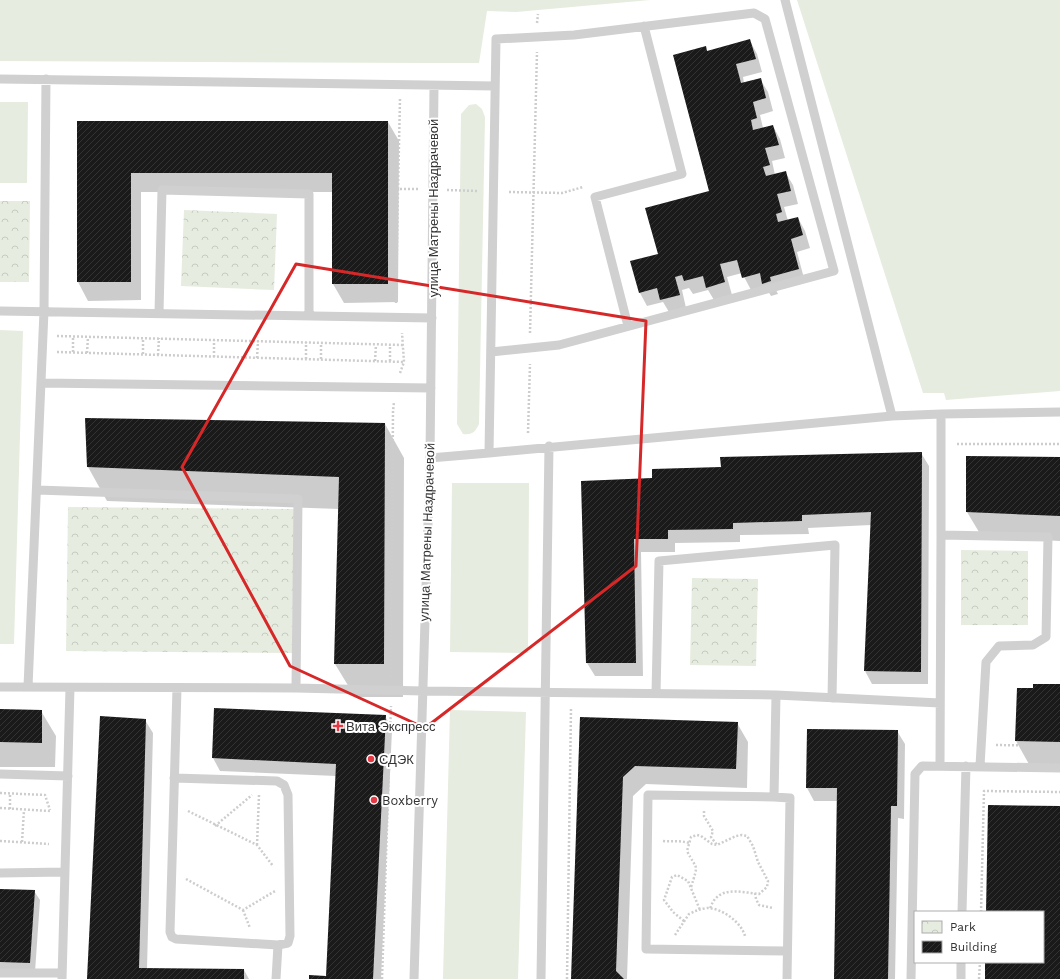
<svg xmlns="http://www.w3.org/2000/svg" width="1060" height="979" viewBox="0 0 1060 979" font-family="'Work Sans',sans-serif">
	<defs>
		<pattern id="park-crowns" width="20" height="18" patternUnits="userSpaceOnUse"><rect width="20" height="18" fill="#e6ecdf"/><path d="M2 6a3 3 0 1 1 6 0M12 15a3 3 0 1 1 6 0" fill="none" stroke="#c6cbc0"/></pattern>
		<pattern id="building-hatch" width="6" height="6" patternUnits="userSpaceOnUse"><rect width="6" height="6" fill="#1a1a1a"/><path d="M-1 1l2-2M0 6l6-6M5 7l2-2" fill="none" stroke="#333"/></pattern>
	</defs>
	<rect width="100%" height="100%" fill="#fff"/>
	<path fill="#e6ecdf" d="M0 0H650L516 12 487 11 479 63H433L0 61Z
		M797 0H1060V391L946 400 944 393H923Z
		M0 102H28L27 183H0Z
		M476 104 482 109 485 117 479 424C475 432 473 435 463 434L457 424 461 114 469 105Z
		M0 330 23 331 14 644H0Z
		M452 483H529L528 653 450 652Z
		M450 710 526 712 518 979H443Z"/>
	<path fill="url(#park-crowns)" d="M0 201H30L29 282H0Z
		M184 210 277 214 274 290 181 286Z
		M68 507 294 509 292 653 66 651Z
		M961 550 1028 551V625H961Z
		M692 578 758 579 756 666 690 665Z"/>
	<path fill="#0003" d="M750 41 757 54 762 72 743 77 744 83 760 79 768 92 773 111 760 115 763 128 773 126 780 139 785 158 772 161 775 175 785 172 793 185 798 204 784 207 788 221 798 218 805 231 810 248 797 252 805 282 776 290 778 294 771 296 765 286 751 290 742 273 727 277 732 295 714 300 708 290 693 294 689 288 682 290 686 308 669 312 663 302 647 306 640 293 632 262 659 254 711 192 705 48 708 52Z
		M78 122H388L399 141 398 302 344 303 333 284V192H141V300L88 301 78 282Z
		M385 424 404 458 403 697H355L335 664 339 509 107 501 88 467Z
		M921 453 929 466 928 684H872L865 671 871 525 808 528 809 534 740 535V542L675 543V552H641L643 676H595L587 663 582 482 653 479 722 468Z
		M1060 458V541L982 537 967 512Z
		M1060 685V766H1030L1016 741 1018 689H1034Z
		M215 709 385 716 392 729 381 979H310L327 977 336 776 220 771 213 758Z
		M0 710 41 711 56 736 55 767H0Z
		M580 718 737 723 748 742 747 788 646 784 633 796 627 979H572Z
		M145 720 153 733 147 969 244 970 249 979H88Z
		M897 731 905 744 904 819 898 818 895 979H835L838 801H814L807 788Z
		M0 890 34 891 40 900 35 972 0 971Z"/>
	<path fill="url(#building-hatch)" d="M750 39 756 59 736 64 741 83 761 78 766 98 753 102 757 118 751 120 753 130 773 125 779 145 765 148 770 165 763 167 766 176 786 171 791 191 777 194 782 212 776 214 778 222 798 217 803 235 791 239 799 269 770 277 771 281 762 284 760 273 742 278 737 260 720 264 725 282 706 288 703 276 684 281 682 275 675 277 680 295 660 300 657 288 639 293 630 261 658 254 645 208 709 191 673 55 706 46 707 51Z
		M77 121H388V284H332V173H131V282H77Z
		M85 418 385 423 384 664H334L339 477 87 467Z
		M922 452 921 672 864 671 871 512 802 515V521L733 523V529L668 530V539H634L636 663H586L581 481 652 478V469L721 467 720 457Z
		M966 456 1060 457V516L966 512Z
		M1033 684H1060V742L1015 741 1017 688H1033Z
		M214 708 386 715 373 979H309V975L326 976 336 764 212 758Z
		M0 709 42 710V743L0 742Z
		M100 716 146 719 139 968 244 969V979H87Z
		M580 717 738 722 736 769 635 766 623 777 616 971 624 979H571Z
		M807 729 898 730 897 806H891L888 979H834L837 788H806Z
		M988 805 1060 806V979H985V962H1043V912H986Z
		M0 889 35 890 30 963 0 962Z"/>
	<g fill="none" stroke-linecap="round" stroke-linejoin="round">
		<path stroke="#cdcdcd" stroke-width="2.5" stroke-dasharray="2 2" stroke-linecap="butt" d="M537 23 538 14
			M398 189 400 99
			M447 190 478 191
			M509 192 562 193 583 187
			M396 303 398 189H418
			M530 333 537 52
			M57 336 403 345
			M57 352 404 362
			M73 352V336
			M87 353 88 337
			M143 354V338
			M158 355 159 338
			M214 357V340
			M257 358 258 341
			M306 359V342
			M321 359V343
			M375 361 376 345
			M390 361V345
			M400 373 404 362 402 333
			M528 433 530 364
			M957 444H1060
			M391 677 393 411 394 402
			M996 745 1060 746
			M0 793 45 795 50 810
			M0 808 50 811
			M10 809V793
			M188 811 257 845 273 866
			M704 811V816L713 831 711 837 717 845
			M215 826 252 795
			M0 841 49 844
			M663 841C672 842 680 840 689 843
			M22 842 24 810
			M257 845 259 795
			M186 879 243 910 275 891
			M691 887C699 862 697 871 687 851L691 837 697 835 701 836 712 844 717 845 736 836 742 835 747 836 753 846 758 862 768 881 767 887 759 894C740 892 717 885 710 909
			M755 893 756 899 759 905 773 908
			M243 910 250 928
			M981 912 984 791 1060 792
			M684 921 673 912 664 900 672 877 677 875 688 881 700 910
			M675 935 689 914C695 911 700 909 707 908 722 908 741 922 745 936
			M382 979 391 706
			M567 979 571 708
			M979 979 980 962"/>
		<path stroke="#d0d0d0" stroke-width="9" d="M785 0 892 416
			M0 79 495 86
			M0 311 432 318
			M159 313 162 190 309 194V316
			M628 326 595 197 682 174 644 26
			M491 352 559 345 834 271 765 19 754 13 574 35 496 39 489 453 892 416 941 414
			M41 383 431 388
			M430 458 489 453
			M37 490 298 499 296 688
			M0 687 296 688 423 691 776 695 940 703
			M28 687 44 311 46 79
			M177 688 170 932 172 937 176 939 278 945 276 979
			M656 693 659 561 835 545 832 698
			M776 695 774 797 790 798 787 979
			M940 766 941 535
			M980 766 986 662 999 646 1033 645 1046 637 1048 537 941 535V414L1060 412
			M0 774 68 776
			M174 778 277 781 284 785 288 795 290 936 288 943 278 945
			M774 797 648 795 646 949 787 951
			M0 873 65 872
			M962 912 966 766
			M0 973H62
			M62 979 70 688
			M414 979 430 458 434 86
			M541 979 549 446
			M911 979 915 774 922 766 1060 768
			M961 979V962"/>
	</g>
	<path fill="none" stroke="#d62828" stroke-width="3" stroke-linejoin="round" d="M296 264 646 321 636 566 425 728 290 666 182 467Z"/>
	<g fill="#e63946" stroke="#fff" stroke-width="1.5">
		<path d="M336 720h4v4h4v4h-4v4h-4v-4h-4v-4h4z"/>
		<circle cx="371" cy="759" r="4"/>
		<circle cx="374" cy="800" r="4"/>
	</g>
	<g text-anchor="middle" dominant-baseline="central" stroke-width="4" stroke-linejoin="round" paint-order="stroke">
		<g font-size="13" fill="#333" stroke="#fff">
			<text transform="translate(433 208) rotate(-90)">улица Матрены Наздрачевой</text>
			<text transform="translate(427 532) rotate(-88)">улица Матрены Наздрачевой</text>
		</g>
		<g font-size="13" fill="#333" stroke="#fff" text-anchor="start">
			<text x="346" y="726">Вита Экспресс</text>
			<text x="379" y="759">СДЭК</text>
			<text x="382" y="800">Boxberry</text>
		</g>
	</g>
	<rect x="914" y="911" width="130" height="52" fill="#ffffff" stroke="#adadad"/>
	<rect x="922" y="921" width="20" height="12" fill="url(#park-crowns)" stroke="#adadad"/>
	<text x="950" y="931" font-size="12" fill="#333333">Park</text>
	<rect x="922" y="941" width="20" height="12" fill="url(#building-hatch)" stroke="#adadad"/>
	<text x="950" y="951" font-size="12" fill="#333333">Building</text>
</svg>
